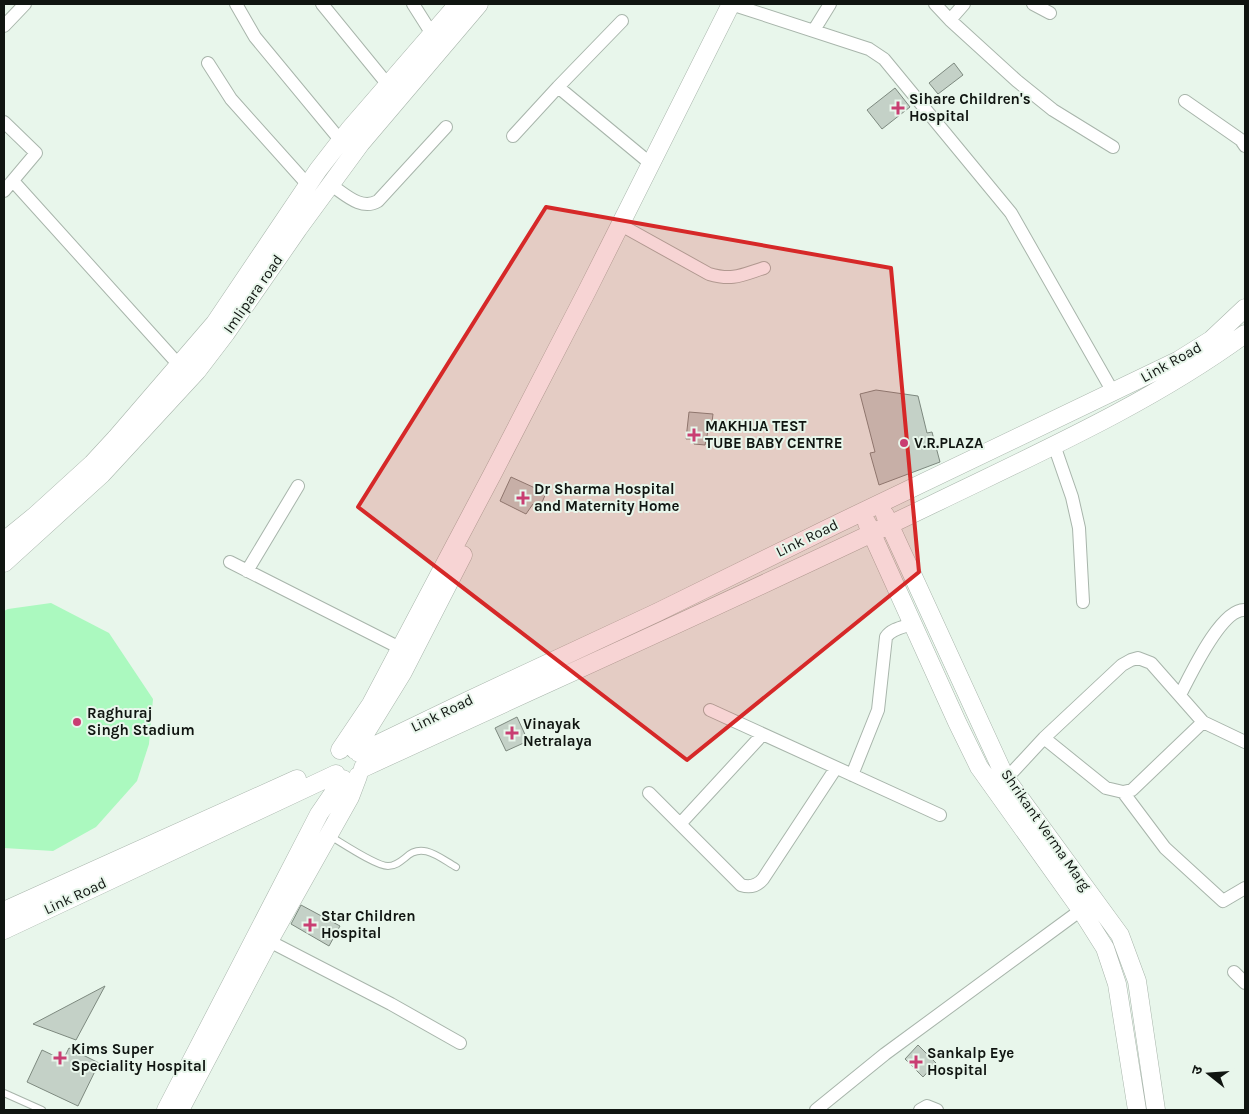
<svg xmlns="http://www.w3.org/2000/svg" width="1249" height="1114" viewBox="0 0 1249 1114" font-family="Karla,'Noto Sans Devanagari',sans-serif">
	<rect width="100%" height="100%" fill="#e8f6eb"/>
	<path fill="#abf9bf" d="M51 603 109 633 153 699 149 744 137 781 96 827 53 851 4 848V611L8 609Z"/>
	<path fill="#c4d1c7" stroke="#7d897f" d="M954 63 963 75 938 94 929 83Z
		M895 88 910 107 882 129 867 110Z
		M876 390 918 396 927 433 932 432 940 462 879 485 870 453 875 452 860 394Z
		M689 412 713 414 711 431H708L705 445 694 444V439H686Z
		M511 477 546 493 540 507 533 504 526 514 500 501Z
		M517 717 528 741 506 751 495 728Z
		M301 905 340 926 329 946 291 924Z
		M105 986 76 1040 33 1024Z
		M918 1045 936 1063 923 1077 905 1059Z
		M69 1048 99 1063 78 1106 27 1082 42 1050 63 1060Z"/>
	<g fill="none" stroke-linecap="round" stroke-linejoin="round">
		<defs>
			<path id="lane" d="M330 836C342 843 376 866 388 866 395 866 400 862 405 858 422 841 440 858 456 867
				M4 1093 42 1110"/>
			<path id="street" d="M236 4 255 37 341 141
				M322 4 393 91
				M413 4 432 34
				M731 4 869 49 884 59 1011 213 1113 392
				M935 4 950 20 1017 81 1053 110 1113 147
				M1033 4 1050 13
				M950 20 964 4
				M4 26 25 4
				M814 30 830 4
				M208 63 231 99 308 185
				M558 87 651 164
				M1185 101 1241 140 1245 146
				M4 122 36 153 4 191
				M513 136 558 87 622 21
				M13 181 179 365
				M331 185C345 194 361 211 378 201L446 127
				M628 229 709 274C733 281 742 275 764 268
				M1054 445 1072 497 1079 528 1083 602
				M230 562 400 648
				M247 571 298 486
				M1180 695C1190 676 1221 608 1245 610
				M710 710 940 815
				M1044 738 1106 788 1123 792 1132 790 1203 722
				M852 775 878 710 886 637C891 629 903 627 912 624
				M1006 779 1044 738 1122 665 1131 660 1138 658 1151 663 1203 722 1245 742
				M1123 792 1165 848 1223 901 1245 888
				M649 793 741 885C750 888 757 886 763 879L836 768
				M680 824 762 735
				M269 941 391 1004 460 1043
				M1234 972 1245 983
				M816 1110 885 1054 1081 910
				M920 1110 927 1106 937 1110"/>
			<path id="secondary" d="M885 515 1006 779 1120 935 1137 981 1156 1110
				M867 523 957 722 979 767 1081 910 1105 948 1117 984 1137 1110
				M4 541 36 515 92 464 116 438 215 323 318 170 349 130 458 4
				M4 563 102 474 197 371 226 333 298 229 361 143 479 4
				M340 750 371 704 493 473 587 291 731 4
				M355 750 403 672 463 555
				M359 753 465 702 658 612 835 525 1179 360 1211 340 1245 308
				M363 768C553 680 745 595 933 504 1038 453 1151 403 1245 334
				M4 911 297 779
				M4 930 336 774
				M166 1110 319 814 343 779
				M180 1110 269 941 350 797 358 776"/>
		</defs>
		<use href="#lane" stroke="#a8b5ab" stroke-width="8"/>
		<use href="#street" stroke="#a8b5ab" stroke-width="14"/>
		<use href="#secondary" stroke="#a8b5ab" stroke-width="19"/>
		<use href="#lane" stroke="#fff" stroke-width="6"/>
		<use href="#street" stroke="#fff" stroke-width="12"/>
		<use href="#secondary" stroke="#fff" stroke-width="18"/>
	</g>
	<path fill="#d62828" fill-opacity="0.2" stroke="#d62828" stroke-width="4" stroke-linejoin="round" d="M546 207 891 268 919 572 687 760 358 507Z"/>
	<g fill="#c93e72" stroke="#e8f6eb" stroke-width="2">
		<path d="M895.5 100.5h5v5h5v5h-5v5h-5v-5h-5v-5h5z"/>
		<path d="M691.5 427.5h5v5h5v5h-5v5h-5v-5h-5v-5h5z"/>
		<circle cx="904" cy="443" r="5"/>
		<path d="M520.5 490.5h5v5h5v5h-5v5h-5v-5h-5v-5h5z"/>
		<circle cx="77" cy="722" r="5"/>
		<path d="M509.5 725.5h5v5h5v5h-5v5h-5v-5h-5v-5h5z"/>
		<path d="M307.5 917.5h5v5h5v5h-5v5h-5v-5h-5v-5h5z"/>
		<path d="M57.5 1050.5h5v5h5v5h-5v5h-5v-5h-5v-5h5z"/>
		<path d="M913.5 1054.5h5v5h5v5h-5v5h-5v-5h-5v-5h5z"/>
	</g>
	<g text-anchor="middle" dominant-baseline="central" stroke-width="4" stroke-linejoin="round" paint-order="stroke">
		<g font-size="15" font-weight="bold" fill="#101511" stroke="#e8f6eb" text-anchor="start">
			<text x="909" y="99">Sihare Children's<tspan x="909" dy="17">Hospital</tspan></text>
			<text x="705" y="426">MAKHIJA TEST<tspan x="705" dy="17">TUBE BABY CENTRE</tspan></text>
			<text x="914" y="443">V.R.PLAZA</text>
			<text x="534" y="489">Dr Sharma Hospital<tspan x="534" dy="17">and Maternity Home</tspan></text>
			<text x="87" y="713">Raghuraj<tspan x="87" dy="17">Singh Stadium</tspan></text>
			<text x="523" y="724">Vinayak<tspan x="523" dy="17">Netralaya</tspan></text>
			<text x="321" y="916">Star Children<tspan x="321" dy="17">Hospital</tspan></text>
			<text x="71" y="1049">Kims Super<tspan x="71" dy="17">Speciality Hospital</tspan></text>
			<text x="927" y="1053">Sankalp Eye<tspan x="927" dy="17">Hospital</tspan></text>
		</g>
		<g font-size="15" fill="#101511" stroke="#e8f6eb">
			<text transform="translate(253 294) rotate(-55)">Imlipara road</text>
			<text transform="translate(1171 362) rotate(-29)">Link Road</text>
			<text transform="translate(807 538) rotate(-26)">Link Road</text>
			<text transform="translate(442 713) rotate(-26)">Link Road</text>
			<text transform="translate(1046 830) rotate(55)">Shrikant Verma Marg</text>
			<text transform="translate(75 896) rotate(-25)">Link Road</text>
		</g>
	</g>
	<rect width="1249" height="1114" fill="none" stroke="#101511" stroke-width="10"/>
	<g transform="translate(1209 1074) rotate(287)" stroke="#e8f6eb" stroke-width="4" paint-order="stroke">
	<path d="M0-4L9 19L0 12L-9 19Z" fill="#101511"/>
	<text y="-8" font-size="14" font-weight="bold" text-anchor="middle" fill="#101511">उ</text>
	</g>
</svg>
